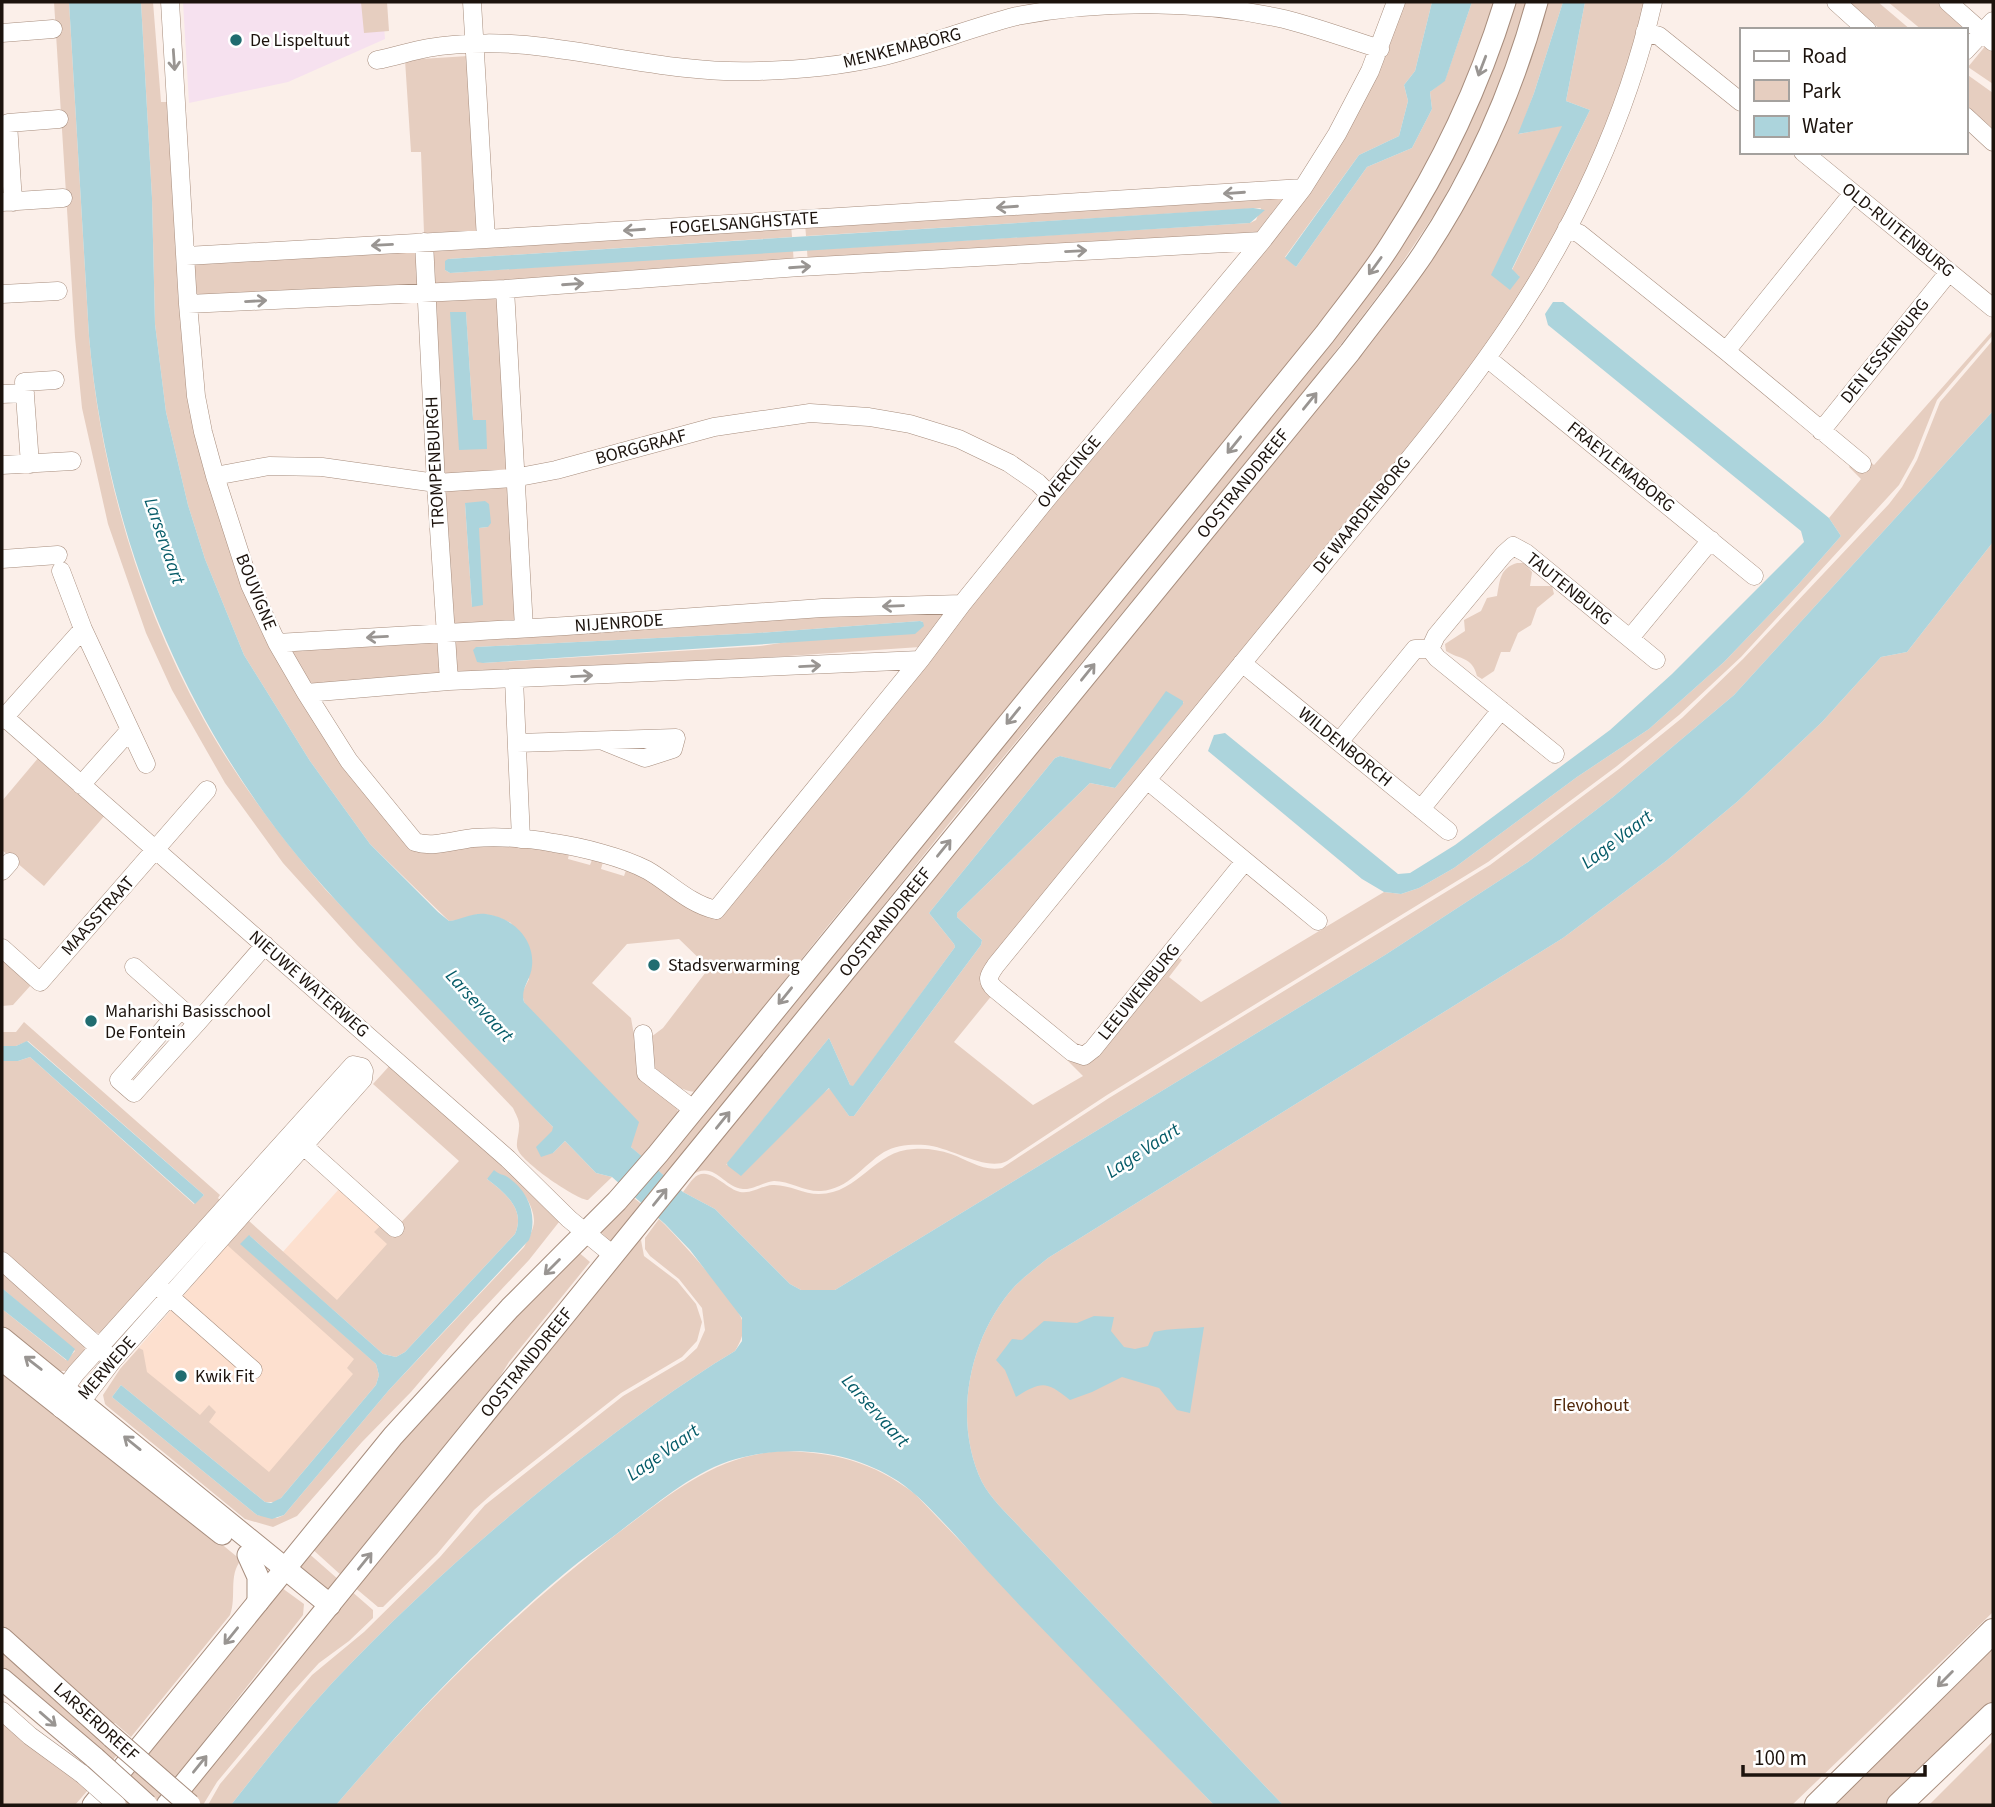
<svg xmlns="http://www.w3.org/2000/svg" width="1995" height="1807" viewBox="0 0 1995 1807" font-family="'Source Sans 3',sans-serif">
	<rect width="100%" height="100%" fill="#fbefe9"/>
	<path fill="#fde0cf" d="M339 1189 396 1238 329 1312 377 1355 270 1487 122 1367 238 1232 273 1263Z"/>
	<path fill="#f6e1ef" d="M183 2H382L385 39 288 82 189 103Z"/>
	<path fill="#e6cec0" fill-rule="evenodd" d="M54 2H69L89 336C100 469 139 604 204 720 238 781 280 836 325 889L553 1127V1153L565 1141 596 1173 612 1177 588 1200C577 1200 523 1163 518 1150 515 1144 519 1135 519 1128 520 1120 516 1115 513 1108L357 945 283 863 225 783 172 690 146 633 108 524 82 408 75 337Z
		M141 2H153L161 102H172L184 330 259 618 419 850 461 844 570 849 568 859 590 865 594 855 604 858 601 869 624 876 627 867 715 920 913 674 1239 283 1297 208 1401 2H1432L1415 71 1404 85 1408 101 1399 136 1359 155 1285 257 1296 267 1367 167 1412 148 1432 109 1430 92 1445 80 1472 2H1497L1452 124 1393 229 1340 301 827 927 696 1092C672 1090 669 1074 651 1067V1037L663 1028 709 968 679 939 627 944 592 983 631 1018 641 1075 677 1105 678 1114 642 1157 631 1147 524 1002 522 993 529 979 511 923C498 917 485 911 471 916 463 918 458 921 449 921L370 844 310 761 244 655 205 559 188 505 166 412 155 324 152 198Z
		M361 2H387L389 31 364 33Z
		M1514 2H1528L1509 60 1478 135 1438 209 1394 275 1302 395 955 816 666 1177 655 1169 1438 186 1470 124Z
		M1544 2H1563L1534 93 1519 134 1563 125 1492 274 1519 276 1512 270 1590 110 1566 101 1585 2H1647L1628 69 1584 182 1512 313 1441 408 982 973 981 983 993 994 954 1042 1033 1105 1083 1076 1067 1060 1070 1056 1074 1061 1176 956 1182 960 1169 977 1201 1002 1384 892 1401 894 1419 888 1454 868 1577 777 1649 729 1724 662 1797 586 1841 536 1829 518 1861 479 1849 467 1852 463 1866 459 1874 465 1993 330V335L1937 400 1914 458 1899 485 1741 657 1679 715 1617 766 1488 862 1107 1095 1007 1161C986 1172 951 1147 925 1145 912 1144 896 1145 884 1152 862 1166 849 1189 821 1191 805 1192 790 1181 774 1181 763 1182 753 1190 743 1189 722 1187 715 1159 690 1176L1406 290ZM1184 702 1115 788 1090 783 957 913V917L982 940 981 945 854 1116H849L830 1088 726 1165 829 1038 850 1085 853 1087 955 947 954 944 929 913 1055 758 1060 756 1108 770Z
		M1849 2H1878L1911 30H1881Z
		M1888 2H1940L1969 28 1965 32V30H1922Z
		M1987 44 1993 49V84L1968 67Z
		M468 56 479 231 424 233 421 152H411L405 60Z
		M1965 73 1993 93V130L1965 105Z
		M1284 198 1255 235 808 265 807 250 1250 223 1256 220 1261 208 806 236 805 223Z
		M791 224 792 237 448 259 445 270 450 273 793 250 794 266 434 286 430 250Z
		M410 246 419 252V286L195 296 192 265 198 261Z
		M495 294 498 301 509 473 445 475 442 468 433 306 436 297ZM451 312 466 313 473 420Z
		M1993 340V411L1734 695 1613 797 1528 862 1385 955 835 1290H801L790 1284 715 1209 683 1192C686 1188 690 1182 693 1179 708 1163 725 1189 740 1192 752 1194 761 1186 772 1185 788 1184 803 1194 819 1194 859 1194 874 1150 914 1149 926 1148 940 1150 951 1154 968 1160 984 1172 1002 1168L1109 1098 1490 865 1619 769 1682 718 1743 659 1889 504 1902 487 1917 460 1940 402Z
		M510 487 517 623 455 625 451 619 444 498 448 488ZM465 503 488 527 479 528 472 607Z
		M1993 542V1612L1792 1805H1283L1024 1532C1010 1516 992 1501 982 1482 952 1420 969 1336 1015 1286 1025 1276 1037 1267 1048 1258L1563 938 1666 861 1738 801 1822 722 1881 657 1907 652Z
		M1517 563H1524L1532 572 1530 586H1552L1554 594 1537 608 1531 625 1518 633 1510 652H1501L1494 671 1482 679 1477 676C1472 656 1460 660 1446 651L1445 644 1465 631 1464 620 1481 611 1487 598 1497 596C1500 580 1500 568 1517 563Z
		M953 607 920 647 461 678 457 674 453 645 458 638ZM920 621 923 622 760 646 483 663 476 647 757 633Z
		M437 639 442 646 444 679 309 689 291 654 298 648Z
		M39 757 106 814 44 886 2 850V801Z
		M2 958 31 985 13 1005 2 1006Z
		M24 1022 220 1195 218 1198 221 1201 106 1332 98 1333 88 1329 2 1252V1061H18L30 1057 194 1204 204 1195 28 1041 16 1046H2V1032H16Z
		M392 1063 504 1162 559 1222 529 1260 470 1323 411 1392 362 1442 297 1516 273 1527 245 1519 107 1406 105 1404 103 1395 120 1369 139 1348 143 1350 147 1372 200 1415 209 1405 216 1412 209 1422 269 1472 353 1374 347 1368 354 1359 226 1244 248 1220 337 1300 387 1244 374 1232 381 1225 391 1233 459 1161 373 1084ZM498 1174C515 1179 534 1202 534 1221 534 1229 528 1239 524 1247L389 1390 284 1515 277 1518 257 1515 112 1397 121 1385 265 1502H275L281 1498 376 1385 379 1375 376 1364 241 1244 250 1236 383 1354 396 1357 405 1352 515 1234C526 1209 505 1193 487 1179Z
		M630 1195 644 1206 612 1244 598 1229Z
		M659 1219C673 1231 739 1306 742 1320 745 1332 741 1341 735 1351 680 1384 629 1422 578 1461 491 1528 409 1602 333 1682 297 1721 264 1763 231 1805H208L220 1784 312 1675 364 1632 440 1557 485 1505 623 1396 684 1360 697 1348 705 1330 702 1308 679 1279 650 1256 645 1249V1238Z
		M649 1226 641 1240 644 1256 677 1281 696 1304 702 1322 697 1341 682 1357 621 1393 492 1494 474 1510 437 1554 383 1607H378L353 1586Z
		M576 1250 590 1262 509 1362 486 1399 342 1576 310 1547 491 1336Z
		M2 1268 85 1343 84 1354 68 1371H52L2 1329V1309L66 1360 75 1351 2 1288Z
		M2 1365 241 1560C228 1576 237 1597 230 1615L131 1737 115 1723 112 1725 2 1629Z
		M780 1451C834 1452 872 1461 915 1494L1214 1805H336C421 1705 513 1613 618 1533 669 1495 713 1456 780 1451Z
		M306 1551 339 1580 328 1591 293 1568Z
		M282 1588 304 1604 303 1615 154 1805H98Z
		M350 1590 373 1610V1618L349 1641 319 1663 288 1697 217 1782 203 1805H175Z
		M1993 1643V1701L1886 1805H1829Z
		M2 1648 117 1755 113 1760 97 1745 88 1742 2 1666Z
		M2 1717 88 1790 75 1805H2Z
		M1993 1741V1805H1929Z"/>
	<path fill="#acd4dc" d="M69 2H141L152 198 155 324 166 412 188 505 205 559 244 655 310 761 370 844 438 912 449 921C461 920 473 912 486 914 512 917 535 939 532 966 531 980 520 988 524 1002L639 1122 631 1147 683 1192 715 1209 790 1284 801 1290H835L1385 955 1528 862 1613 797 1734 695 1993 411V542L1907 652 1881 657 1822 722 1738 801 1666 861 1563 938 1048 1258C1037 1267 1025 1276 1015 1286 969 1336 952 1420 982 1482 992 1501 1010 1516 1024 1532L1283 1805H1214C1152 1741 1089 1678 1028 1614 1004 1589 980 1563 957 1537 939 1518 920 1496 898 1481 851 1450 790 1444 736 1459 696 1470 662 1500 628 1525 607 1542 584 1557 564 1574 480 1644 406 1723 336 1805H231C264 1763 297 1721 333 1682 409 1602 491 1528 578 1461 629 1422 680 1384 735 1351L742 1341V1318L690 1250 665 1224 612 1177 596 1173 565 1141 553 1153 541 1157 536 1147 552 1131 553 1127C501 1074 450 1020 399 967 365 931 330 896 299 858 178 711 105 525 89 336Z
		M1432 2H1472L1445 81 1430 92 1432 109 1412 148 1367 167 1296 267 1285 258 1359 155 1399 136 1408 101 1404 85 1415 71Z
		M1563 2H1585L1566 101 1590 110 1512 269 1520 277 1510 290 1491 275 1562 126 1518 134 1534 93Z
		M1253 208 1265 210 1250 223 450 273 445 270V261L448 259Z
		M1553 302H1563L1829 518 1841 536 1797 586 1724 662 1649 729 1577 777 1454 868 1419 888 1401 894 1384 892 1362 879 1208 751 1214 735 1225 733 1398 874 1410 873 1455 845 1610 730 1672 674 1804 542 1801 531 1548 325 1545 314Z
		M450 312H466L473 420H486L487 449 459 450Z
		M485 501 489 504 491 523 488 527 479 528 483 605 472 607 465 503Z
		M920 621 923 622 924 626 915 634 483 663 477 662 473 650 476 647 757 633Z
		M1166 691 1183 701V704L1115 788 1090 783 957 913V917L982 940 981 945 854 1116H849L829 1088 741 1176 728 1166 727 1163 829 1038 850 1085 853 1086 955 947 954 944 929 913 1055 758 1060 756 1110 769Z
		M27 1041 204 1195 195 1204 30 1057 18 1061H2V1046H16Z
		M494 1170C499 1175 504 1174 509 1178 529 1192 538 1217 529 1240L389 1390 284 1515 272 1519 257 1515 112 1397 121 1385 265 1502 271 1503 281 1498 376 1385 379 1375 376 1364 240 1244 249 1235 383 1354 396 1357 405 1352 515 1234C526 1209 505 1193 487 1179Z
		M2 1288 75 1349 68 1361 2 1309Z
		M1094 1316 1114 1317 1111 1331 1124 1347 1135 1349 1148 1346 1154 1332C1171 1328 1187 1329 1204 1327L1190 1413 1177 1410 1159 1388 1122 1377 1092 1392 1070 1400C1046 1381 1042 1381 1016 1397L1005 1370 996 1360 1012 1339 1022 1340 1044 1321 1077 1323Z"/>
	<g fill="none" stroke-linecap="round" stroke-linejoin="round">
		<defs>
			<path id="minor" d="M170 2 188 304 196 396 203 432 215 476 250 585 277 643 306 693 349 761 415 842C433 848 455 840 473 838 500 836 527 838 554 843 581 847 622 857 647 870 670 883 689 904 716 910L920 660 962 604 1050 495 1262 241 1303 188 1337 134 1370 71 1396 2
				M472 2 486 239
				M1836 2 1867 30
				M1948 2 1993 42
				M1645 32 1659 36 1741 102
				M2 33 53 29
				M1965 51 1993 21
				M377 60C394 57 411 51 428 48 463 42 509 42 544 47 616 56 686 74 759 71 799 70 840 66 880 57 926 46 970 28 1017 16 1102 0 1199 0 1284 19 1316 27 1348 39 1380 49
				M1965 116 1993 142
				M1803 152 1993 308
				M2 202 63 198
				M13 202 8 123 59 119
				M1567 228 1580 234 1726 351 1862 464
				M424 242 436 483 449 681
				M186 256 486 239 1303 188
				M505 289 524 628
				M2 294 58 291
				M188 304 505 289 800 267 1262 241
				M1726 351 1853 193
				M1487 358 1754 576
				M2 394 25 393
				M1821 431 1949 272
				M30 464 24 382 55 380
				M2 465 72 461
				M215 476 269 466 322 467 436 483 514 478 556 470 714 427 810 413 869 417 910 424 959 439 1009 463 1038 483 1050 495
				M2 559 58 555
				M61 571 83 629 146 764
				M1630 638 1711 540
				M277 643 566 626 822 608 962 604
				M1430 649 1436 636 1504 554 1513 546 1526 553 1656 660
				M1430 649 1437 658 1555 754
				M1242 663 1448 831
				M514 679 521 839
				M306 693 449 681 920 660
				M2 715 508 1159 569 1219 613 1255
				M2 720 83 629
				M1339 742 1415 649H1430
				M517 743 676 738 673 749 645 758 603 741
				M1147 780 1318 921
				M81 785 129 731
				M1421 809 1501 710
				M1245 861 1093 1049 1084 1056 1072 1052 995 989C985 980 989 975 996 965 1100 838 1203 711 1306 585 1374 501 1446 419 1507 329 1573 232 1627 117 1653 2
				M2 871 10 862
				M2 948 40 982 207 790
				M134 967 197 1023 265 945
				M181 1009 119 1080 134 1093 197 1023
				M643 1034 646 1073 694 1110
				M353 1065 362 1067 364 1071 363 1079 113 1360 81 1402 61 1409 65 1388 76 1373Z
				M296 1139 395 1228
				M2 1261 106 1354
				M161 1289 253 1370
				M2 1711 30 1736 82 1774"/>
			<g id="major">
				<path d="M2 1338 330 1605"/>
				<path d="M2 1360 222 1534"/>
				<path d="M248 1555 258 1577V1602"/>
				<path d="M2 1638 112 1737"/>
				<path d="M2 1679 95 1758"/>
				<path d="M93 1805 393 1436 510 1308 617 1201 658 1154 1325 334C1348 303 1374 272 1394 239 1442 165 1479 86 1505 2"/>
				<path id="s1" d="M167 1805 641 1221 1350 352C1374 320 1400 288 1423 254 1474 177 1513 90 1537 2"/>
			</g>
			<path id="highway" d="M1817 1805 1993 1631
				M1899 1805 1993 1715"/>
		</defs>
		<use href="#minor" stroke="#a78d7d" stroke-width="19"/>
		<use href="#major" stroke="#a78d7d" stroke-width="23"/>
		<use href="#highway" stroke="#a78d7d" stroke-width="26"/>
		<use href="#minor" stroke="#fff" stroke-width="18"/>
		<use href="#major" stroke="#fff" stroke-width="21"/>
		<use href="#highway" stroke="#fff" stroke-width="24"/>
		<defs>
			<path id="minor-bridge" d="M82 1774 117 1805"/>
			<path id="major-bridge" d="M112 1737 190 1805
				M95 1758 147 1805"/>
		</defs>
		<use href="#minor-bridge" stroke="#a78d7d" stroke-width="19" stroke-linecap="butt"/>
		<use href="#major-bridge" stroke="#a78d7d" stroke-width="23" stroke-linecap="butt"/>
		<use href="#minor-bridge" stroke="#fff" stroke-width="18"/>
		<use href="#major-bridge" stroke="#fff" stroke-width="21"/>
	</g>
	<defs><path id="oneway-shaft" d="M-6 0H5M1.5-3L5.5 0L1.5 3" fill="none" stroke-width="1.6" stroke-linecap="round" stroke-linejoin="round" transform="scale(1.75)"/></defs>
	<g stroke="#999592">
		<use href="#oneway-shaft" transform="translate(174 60) rotate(86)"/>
		<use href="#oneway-shaft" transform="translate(1482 66) rotate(111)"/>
		<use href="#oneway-shaft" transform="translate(1234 193) rotate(176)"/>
		<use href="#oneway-shaft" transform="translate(1007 207) rotate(176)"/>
		<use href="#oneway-shaft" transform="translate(634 230) rotate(176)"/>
		<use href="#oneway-shaft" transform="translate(382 245) rotate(177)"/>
		<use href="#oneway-shaft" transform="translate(1076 251) rotate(-3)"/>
		<use href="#oneway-shaft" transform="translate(1375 266) rotate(126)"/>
		<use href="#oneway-shaft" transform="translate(800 267) rotate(-4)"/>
		<use href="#oneway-shaft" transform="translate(573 284) rotate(-4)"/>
		<use href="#oneway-shaft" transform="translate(256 301) rotate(-3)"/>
		<use href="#oneway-shaft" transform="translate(1310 401) rotate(-51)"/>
		<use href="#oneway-shaft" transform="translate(1234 445) rotate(129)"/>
		<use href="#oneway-shaft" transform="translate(893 606) rotate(178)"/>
		<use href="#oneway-shaft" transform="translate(377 637) rotate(177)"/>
		<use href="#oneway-shaft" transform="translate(810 666) rotate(-3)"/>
		<use href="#oneway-shaft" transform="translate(1088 672) rotate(-51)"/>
		<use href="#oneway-shaft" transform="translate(582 676) rotate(-3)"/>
		<use href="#oneway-shaft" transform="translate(1013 716) rotate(129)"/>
		<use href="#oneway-shaft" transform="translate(944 848) rotate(-51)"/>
		<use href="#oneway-shaft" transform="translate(785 996) rotate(129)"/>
		<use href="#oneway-shaft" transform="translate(723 1120) rotate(-51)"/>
		<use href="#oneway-shaft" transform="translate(660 1197) rotate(-51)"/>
		<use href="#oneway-shaft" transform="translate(552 1267) rotate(135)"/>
		<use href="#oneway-shaft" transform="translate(33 1363) rotate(-142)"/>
		<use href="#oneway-shaft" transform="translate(132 1443) rotate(-141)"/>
		<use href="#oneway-shaft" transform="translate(365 1561) rotate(-51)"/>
		<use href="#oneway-shaft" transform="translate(231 1636) rotate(129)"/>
		<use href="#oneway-shaft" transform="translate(1945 1679) rotate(135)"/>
		<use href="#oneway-shaft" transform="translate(48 1719) rotate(41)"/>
		<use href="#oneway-shaft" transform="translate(200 1764) rotate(-51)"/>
	</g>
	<g fill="#206c70" stroke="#fff" stroke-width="2.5">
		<circle cx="236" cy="40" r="7"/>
		<circle cx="654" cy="965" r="7"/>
		<circle cx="91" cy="1021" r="7"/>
		<circle cx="181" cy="1376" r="7"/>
	</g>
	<g text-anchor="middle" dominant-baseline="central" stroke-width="5" stroke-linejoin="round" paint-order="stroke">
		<g font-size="18" fill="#1c130d" stroke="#fff" text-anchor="start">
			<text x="250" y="40">De Lispeltuut</text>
			<text x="668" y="965">Stadsverwarming</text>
			<text x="105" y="1011">Maharishi Basisschool<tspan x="105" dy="21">De Fontein</tspan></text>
			<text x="195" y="1376">Kwik Fit</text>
		</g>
		<g font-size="18" fill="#1c130d" stroke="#fff">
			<text transform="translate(902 48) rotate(-14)">MENKEMABORG</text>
			<text transform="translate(744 223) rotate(-4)">FOGELSANGHSTATE</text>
			<text transform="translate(1898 230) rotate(39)">OLD-RUITENBURG</text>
			<text transform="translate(1885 351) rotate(-51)">DEN ESSENBURG</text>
			<text transform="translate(641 447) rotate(-15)">BORGGRAAF</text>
			<text transform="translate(435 462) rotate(-93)">TROMPENBURGH</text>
			<text transform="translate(1621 467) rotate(39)">FRAEYLEMABORG</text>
			<text transform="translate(1069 472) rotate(-50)">OVERCINGE</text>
			<text stroke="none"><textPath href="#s1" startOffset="1704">OOSTRANDDREEF</textPath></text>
			<text transform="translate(1362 515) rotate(-51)">DE WAARDENBORG</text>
			<text transform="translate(1569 589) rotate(39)">TAUTENBURG</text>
			<text transform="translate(256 592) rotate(68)">BOUVIGNE</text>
			<text transform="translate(619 623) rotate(-4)">NIJENRODE</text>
			<text transform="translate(1345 747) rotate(39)">WILDENBORCH</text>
			<text transform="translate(98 916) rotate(-48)">MAASSTRAAT</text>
			<text stroke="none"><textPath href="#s1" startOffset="1138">OOSTRANDDREEF</textPath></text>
			<text transform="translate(309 984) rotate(41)">NIEUWE WATERWEG</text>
			<text transform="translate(1139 992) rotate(-51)">LEEUWENBURG</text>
			<text stroke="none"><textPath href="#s1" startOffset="570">OOSTRANDDREEF</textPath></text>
			<text transform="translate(107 1368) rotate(-49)">MERWEDE</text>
			<text transform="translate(96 1722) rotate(42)">LARSERDREEF</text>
		</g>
		<g font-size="18" fill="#502709" stroke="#fff">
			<text x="1591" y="1405">Flevohout</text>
		</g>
		<g font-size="19" font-style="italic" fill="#055b68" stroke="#fff">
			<text transform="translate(164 541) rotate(71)">Larservaart</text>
			<text transform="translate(1617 840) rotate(-37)">Lage Vaart</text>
			<text transform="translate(479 1006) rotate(48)">Larservaart</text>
			<text transform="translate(1143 1151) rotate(-33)">Lage Vaart</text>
			<text transform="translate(875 1411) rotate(48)">Larservaart</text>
			<text transform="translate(663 1453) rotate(-35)">Lage Vaart</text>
		</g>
	</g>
	<rect width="1995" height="1807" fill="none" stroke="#1c130d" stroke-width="7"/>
	<rect x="1740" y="28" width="228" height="126" fill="#ffffff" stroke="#a4a19e" stroke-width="2"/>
	<rect x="1754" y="51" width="35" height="10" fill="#ffffff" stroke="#a4a19e" stroke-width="2"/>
	<text x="1802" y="63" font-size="21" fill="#1c130d">Road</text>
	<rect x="1754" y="80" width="35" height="21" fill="#e6cec0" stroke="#a4a19e" stroke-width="2"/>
	<text x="1802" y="98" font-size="21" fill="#1c130d">Park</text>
	<rect x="1754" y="116" width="35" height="21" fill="#acd4dc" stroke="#a4a19e" stroke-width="2"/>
	<text x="1802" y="133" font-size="21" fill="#1c130d">Water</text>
	<path d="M1743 1765v10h182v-10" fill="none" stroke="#1c130d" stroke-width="3.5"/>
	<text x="1754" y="1765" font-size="21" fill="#1c130d" stroke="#ffffff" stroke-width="5" paint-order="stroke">100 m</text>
</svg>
